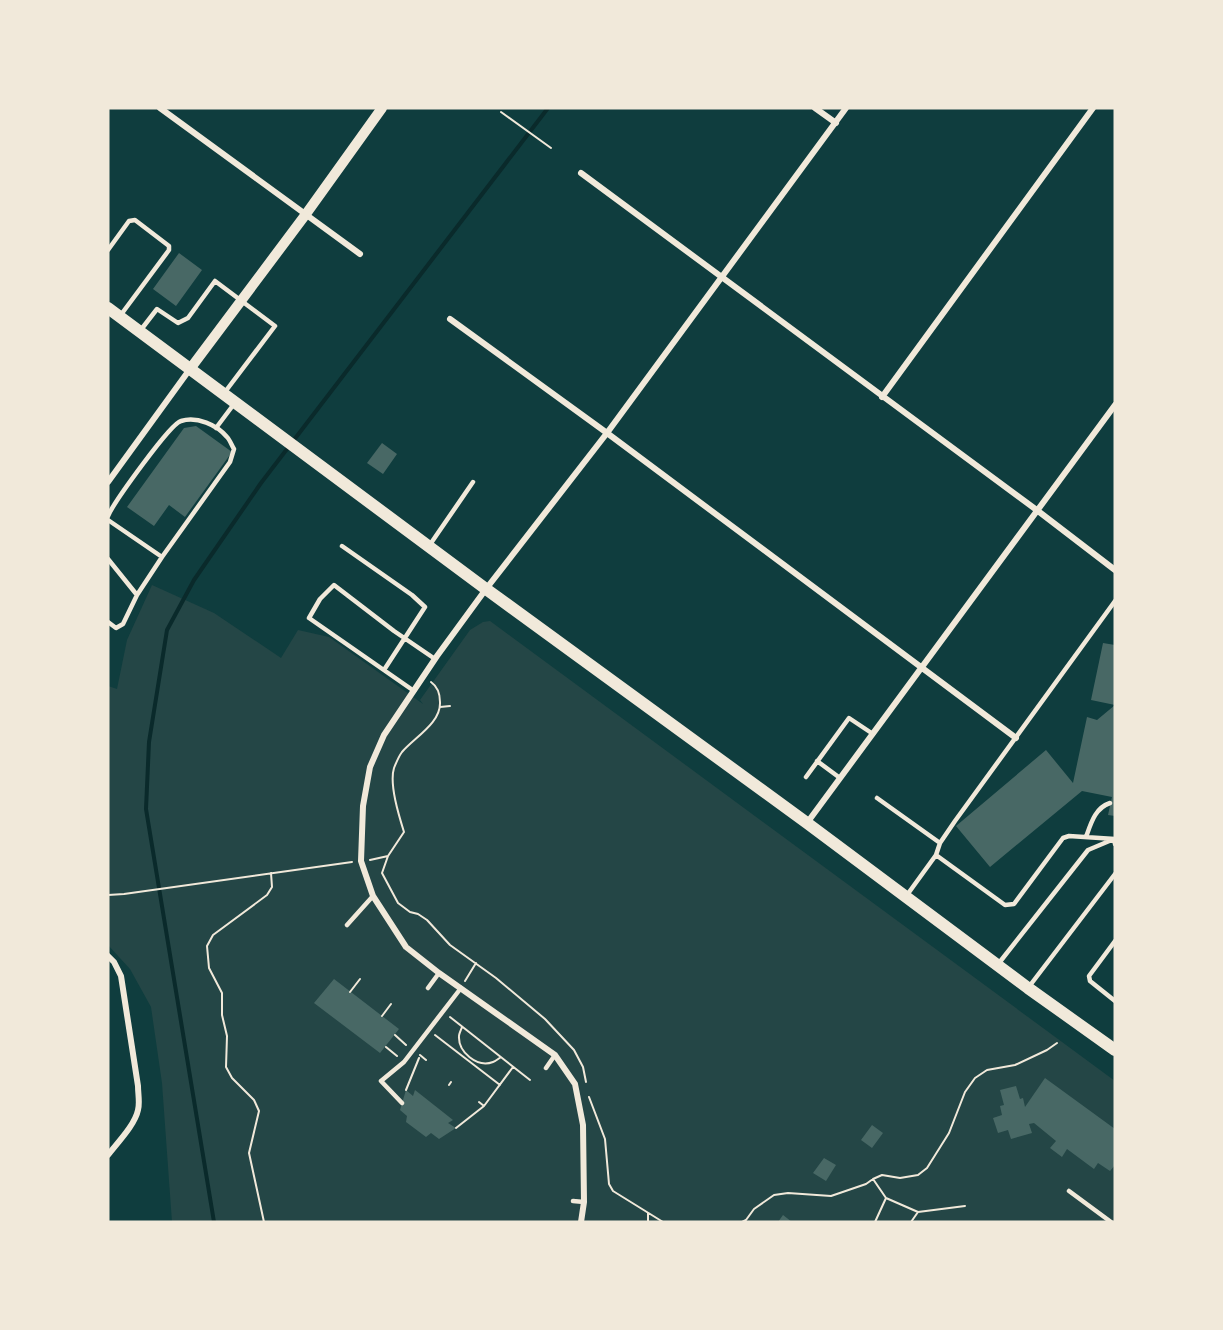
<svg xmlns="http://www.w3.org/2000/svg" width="1223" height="1330" viewBox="0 0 1223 1330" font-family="Bitter,serif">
	<rect width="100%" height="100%" fill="#0f3d3e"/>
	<path fill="#244646" d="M152 585 214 613 281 658 298 630 329 637 423 704 420 700 470 630 483 622 490 621 1115 1081V1222H172L162 1083 151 1007 130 969 108 945V686L117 689 127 640Z"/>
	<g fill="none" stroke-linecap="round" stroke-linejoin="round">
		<path stroke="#0a2a2b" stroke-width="4" d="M214 1222 146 809 149 742 167 630 194 580 261 483 548 108"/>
	</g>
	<path fill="#486865" d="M179 253 202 270 176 306 153 289Z
		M196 426 232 452 185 517 169 505 154 526 127 507 184 428Z
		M382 443 397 454 383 474 367 463Z
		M1103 643 1115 645V816L1108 815 1112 797 1082 791 990 867 956 826 1046 750 1073 783 1087 717 1097 720 1115 705 1091 700Z
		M334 979 399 1029 380 1053 314 1003Z
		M1045 1078 1115 1129V1165L1110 1171 1098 1163 1094 1169 1067 1149 1062 1157 1050 1148 1056 1141 1034 1123 1029 1124 1032 1133 1011 1139 1008 1130 998 1133 993 1118 1002 1115 1000 1106 1004 1105 1000 1090 1016 1086 1020 1099 1023 1098 1025 1107Z
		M406 1090 413 1096 415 1090 453 1120 448 1123 456 1128 439 1139 431 1133 426 1137 406 1122 407 1116 400 1110Z
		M872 1125 883 1133 872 1148 861 1140Z
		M824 1158 836 1165 826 1181 813 1173Z
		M783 1215 792 1222H778Z"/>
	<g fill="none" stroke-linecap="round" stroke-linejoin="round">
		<path stroke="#f1e9da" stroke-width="2" d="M501 112 551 148
			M431 682C438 687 440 693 440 702 441 723 415 737 402 752 399 756 396 763 394 768 389 784 399 816 404 832L388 856 382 873 398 903 410 912 418 914 427 920 450 945 496 978 545 1019 574 1050 583 1067 586 1082
			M440 707 450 706
			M370 860 388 856
			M108 895 124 894 352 862
			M465 981 476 963
			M350 992 360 979
			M382 1016 391 1004
			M450 1017 530 1080
			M462 1027C461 1030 459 1034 459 1036 458 1052 477 1068 493 1062 496 1061 498 1059 501 1057
			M395 1035 406 1045
			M435 1035 500 1085
			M386 1047 397 1056
			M420 1055 426 1060
			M449 1085 451 1082
			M406 1090 419 1058
			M589 1097 605 1139 609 1184 613 1191 663 1222
			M479 1102 484 1106
			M456 1128 484 1106 513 1067
			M873 1179 886 1198 918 1212 965 1206
			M264 1222 249 1153 259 1111 254 1100 232 1078 226 1067 227 1036 222 1015V993L209 968 207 946 213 935 267 895 272 887 271 873
			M648 1222V1213
			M742 1222 746 1220 754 1209 774 1195 788 1193 831 1196 866 1184 873 1179 882 1175 900 1178 918 1175 927 1168 949 1133 965 1092 975 1078 987 1070 1015 1065 1047 1050 1057 1043
			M875 1222 886 1198
			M911 1222 918 1212"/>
		<path stroke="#f1e9da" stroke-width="4.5" d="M108 250 129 221 135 220 169 246V250L120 316
			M140 331 157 309 178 323 188 318 215 281 275 326 225 392
			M216 428 234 404
			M108 516C114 502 170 424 181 421 197 416 217 425 227 437 230 440 232 446 234 449L230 462 162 557 137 595 123 624 116 628 108 622
			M108 520 162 557
			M342 546 412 595 425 607 384 670
			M429 546 473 482
			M108 559 137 595
			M414 691 309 618 320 599 334 585 394 631 435 659
			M817 761 840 778
			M806 777 849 718 873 734
			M877 798 940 843
			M1086 837C1091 823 1095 808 1110 803
			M936 855 1005 905 1014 904 1063 838 1069 836 1115 839
			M907 895 936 855 940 843 955 821 1115 601
			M347 925 373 896
			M1115 941 1089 976 1090 981 1115 1001
			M999 963 1088 850 1114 839 1115 844
			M428 988 439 973
			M1028 988 1115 874
			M546 1068 555 1055
			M402 1103 381 1081 404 1062 461 988
			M1069 1191 1111 1222
			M573 1201 584 1202"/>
		<path stroke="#f1e9da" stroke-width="6" d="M160 108 360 254
			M815 108 836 123
			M581 173 1038 511 1115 570
			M450 319 607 433 1016 738
			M882 397 1093 108
			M108 482 190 369
			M807 823 1115 405
			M108 956 114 962 121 976 138 1086C138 1094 140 1103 138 1110 135 1125 117 1143 108 1155
			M581 1222 584 1202 583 1125 575 1084 555 1055 439 973 406 947 373 896 361 861 363 806 370 767 384 735 437 656 486 589 607 433 846 108"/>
		<path stroke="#f1e9da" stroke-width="10" d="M190 369 306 214 382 108"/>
		<path stroke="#f1e9da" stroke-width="12" d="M108 308 486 589 807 823 1028 988 1115 1050"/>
	</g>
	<rect width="1223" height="1330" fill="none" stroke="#f1e9da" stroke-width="219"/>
</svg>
